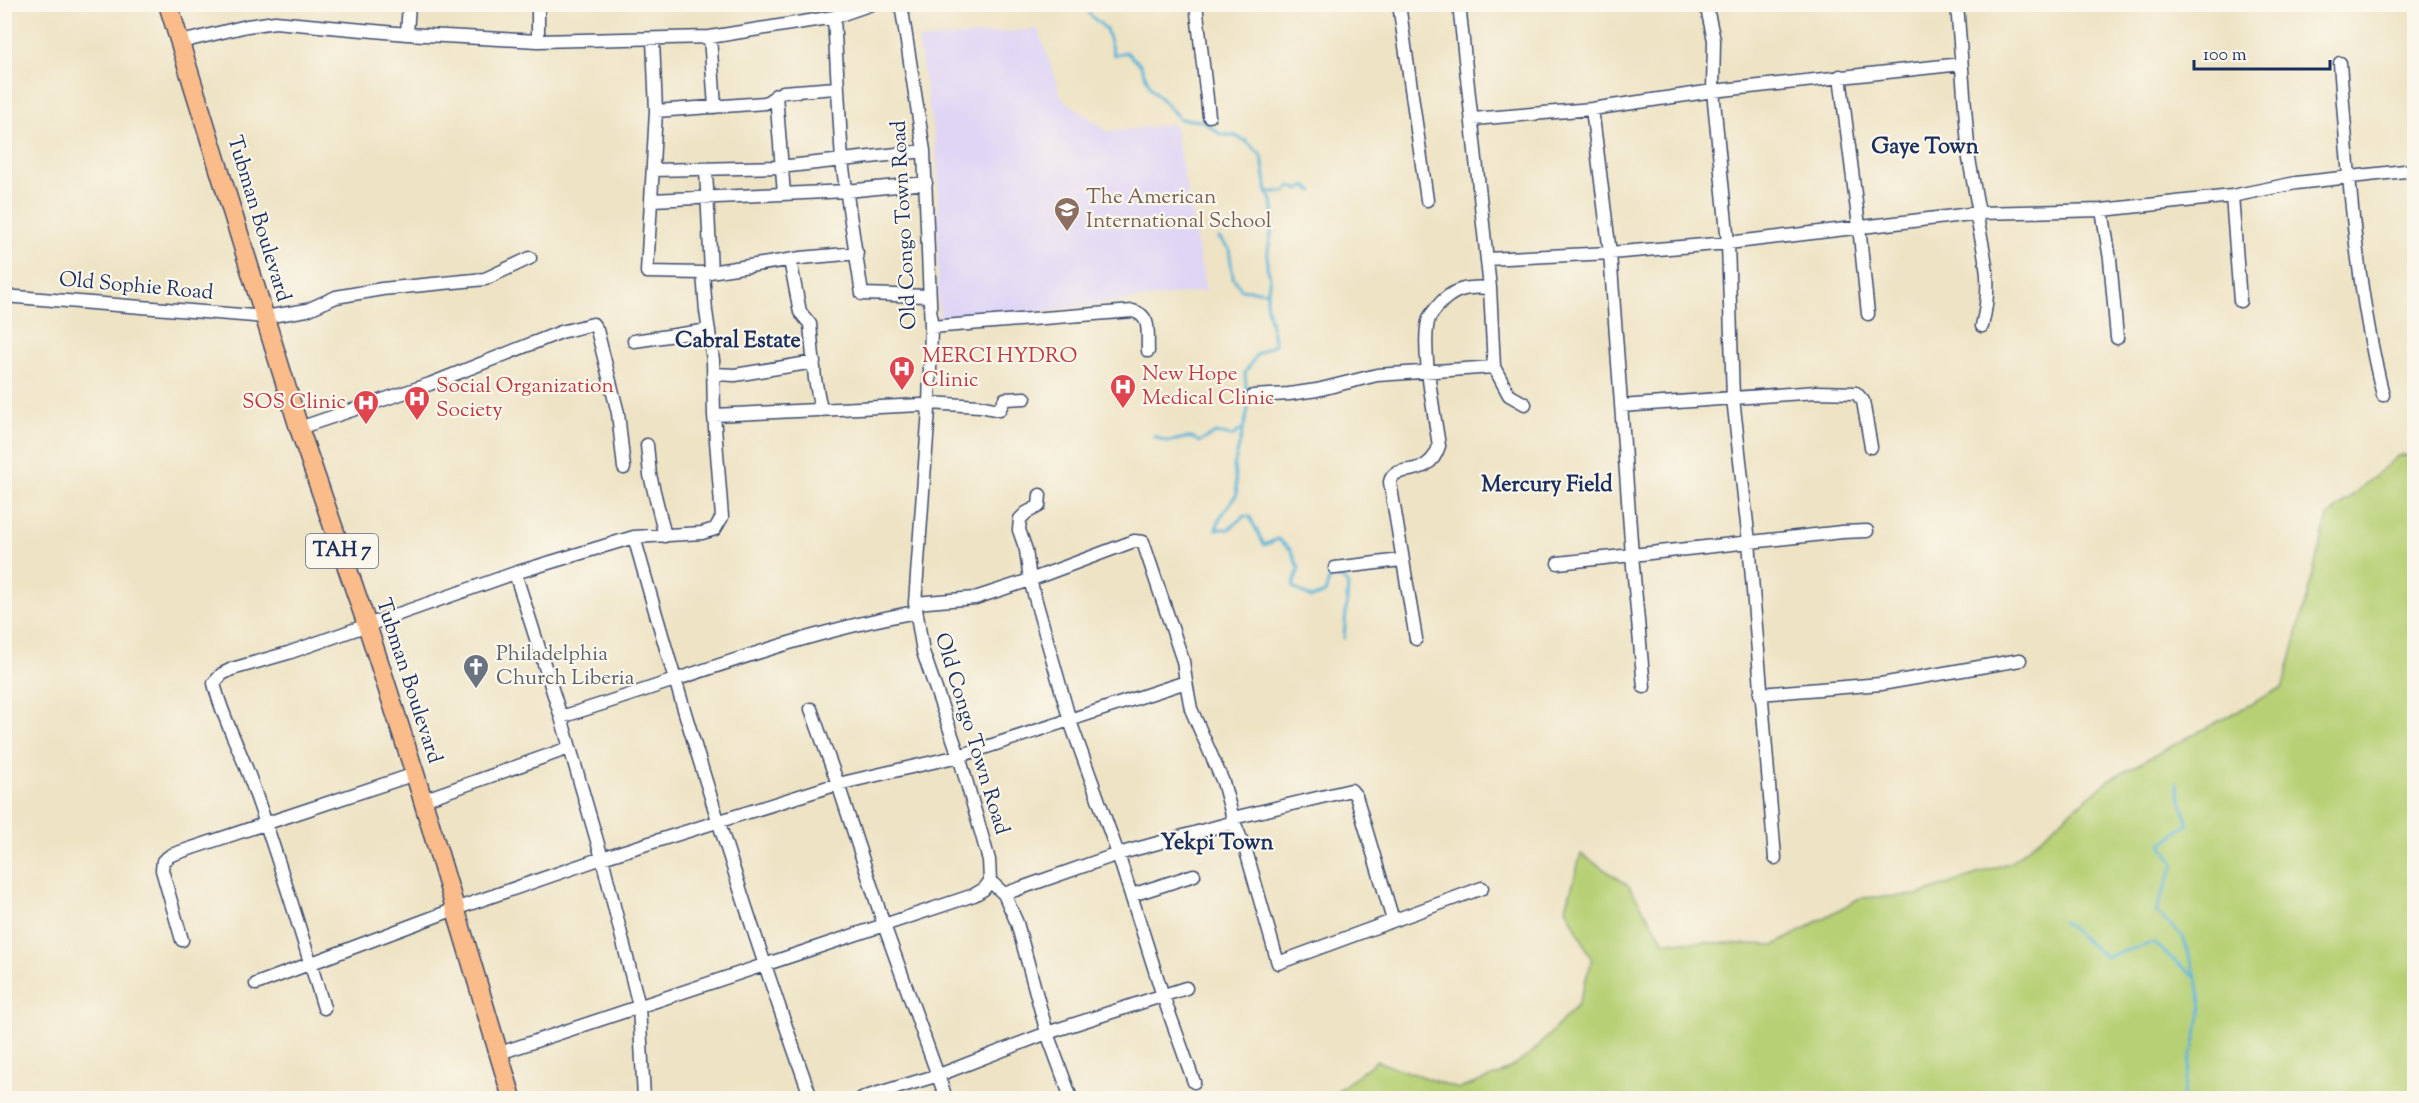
<svg xmlns="http://www.w3.org/2000/svg" width="2419" height="1103" viewBox="0 0 2419 1103" font-family="'Sorts Mill Goudy',serif">
	<rect width="100%" height="100%" fill="#fbf7ec"/>
	<filter id="ink" filterUnits="userSpaceOnUse"><feTurbulence type="fractalNoise" baseFrequency=".0167" numOctaves="2"/><feDisplacementMap in="SourceGraphic" scale="12" xChannelSelector="R" yChannelSelector="G"/><feConvolveMatrix kernelMatrix="1 2 1 2 8 2 1 2 1" color-interpolation-filters="sRGB"/></filter>
	<filter id="wash" filterUnits="userSpaceOnUse"><feTurbulence type="fractalNoise" baseFrequency=".008" numOctaves="4" result="noise"/><feDisplacementMap in="SourceGraphic" scale="24" xChannelSelector="R" yChannelSelector="G"/><feGaussianBlur stdDeviation="1.35" result="paint"/><feColorMatrix in="noise" values="0 0 0 0 0 0 0 0 0 0 0 0 0 0 0 0 0 1.4 0 .05"/><feComposite in="paint" operator="in"/></filter>
	<g filter="url(#wash)">
		<rect width="100%" height="100%" fill="#eee3c4"/>
		<path fill="#dfd5f5" d="M1038 29 1062 98 1108 132 1174 124 1206 291 940 323 938 297V175L935 143 918 40Z"/>
		<path fill="#b7d075" stroke="#69806a" stroke-width="1.5" d="M2398 456H2414V1098H1328L1376 1061 1459 1089 1500 1074 1530 1055 1578 1004 1592 960 1566 908 1581 854 1628 885 1664 941 1775 945 1860 898 1918 895 2011 862 2110 779 2283 687 2328 516Z"/>
		<g fill="none" stroke-linecap="round" stroke-linejoin="round">
			<path stroke="#59b3d7" stroke-width="3" d="M1089 14 1106 29 1114 55 1126 52 1140 64 1151 88 1180 119 1203 121 1220 134 1235 136 1246 141 1262 156 1267 192 1272 200 1274 217 1268 251 1267 266 1270 277 1266 302 1275 344 1257 354 1245 373 1248 410 1234 466 1237 494 1221 516 1216 529H1229L1244 516 1250 517 1264 545 1278 539 1291 550 1299 568 1293 587 1311 598 1325 593 1330 576 1344 579 1348 586 1344 638
				M1267 192H1285L1291 186 1299 190 1306 186 1313 191
				M1219 238 1229 249 1233 277 1241 289 1268 292
				M1154 436C1159 438 1163 441 1169 441 1180 441 1189 433 1199 442L1216 433 1232 436 1242 429
				M2176 783 2188 824 2162 844 2174 864 2156 912 2183 937 2197 979 2202 1008 2182 1098
				M2062 921 2106 957 2153 943 2195 977"/>
		</g>
	</g>
	<g filter="url(#ink)">
		<g fill="none" stroke-linecap="round" stroke-linejoin="round">
			<defs>
				<path id="minor" d="M1196 4 1209 116
					M1399 4 1427 200
					M1706 4 1714 40 1713 91 1728 243 1733 398 1749 542 1775 858
					M1957 4 1969 159 1979 213
					M834 17 842 162 862 294 928 296
					M407 34 409 4
					M710 37 715 107
					M653 40 656 111 647 272 703 273 801 258 857 253
					M538 41V4
					M181 42 247 26 275 22 407 34 538 41 710 37 834 17 872 4
					M2340 63C2348 173 2356 288 2383 395
					M1840 76 1859 226 1868 314
					M776 95 784 194
					M656 111 765 103C772 100 775 95 783 92L836 88
					M1473 119 1592 109 1713 91 1961 64
					M654 170 780 167 924 151
					M706 170 711 272
					M2232 196 2240 301
					M652 200 847 191 926 183
					M2102 210 2110 259 2117 338
					M1976 213C1985 258 1993 281 1982 326
					M1487 259 1610 253 1728 243 1979 213 2102 210 2232 196 2296 183 2414 170
					M790 260 800 312 810 324 815 379 821 410
					M703 273 706 311 713 360 714 415
					M1490 288 1494 367 1509 395 1525 404
					M4 296 265 317 307 310 336 297 382 289 485 279 530 258
					M931 327 1133 311C1152 316 1147 334 1148 351
					M634 341 709 330
					M714 374 735 375 814 362
					M1253 396 1289 394 1317 390 1377 375 1494 367
					M929 403 980 406 999 410 1005 399 1025 398
					M1621 406 1817 392 1856 393 1863 401 1871 447
					M299 428 430 384 561 332 593 324 597 330 618 413 624 468
					M647 445 650 475 665 536
					M1040 495 1039 506 1026 513 1020 519 1019 530 1026 550 1030 580 1070 721 1118 854 1163 996 1194 1082
					M634 537C687 726 745 913 811 1098
					M1558 563 1632 555 1610 253 1592 109
					M1335 568 1401 560
					M515 573 561 717 602 858 639 1006 644 1098
					M1416 639 1390 482C1394 461 1428 482 1439 446 1435 416 1420 345 1429 318 1431 314 1435 310 1437 307 1452 289 1467 286 1490 288L1459 4
					M1186 682 1191 709 1223 782 1234 822 1246 851 1278 963 1482 888
					M1644 687 1632 555 1842 532 1867 531
					M1760 694 1881 684 2020 660
					M811 709 838 784 884 925 946 1098
					M561 717C679 681 794 634 916 612
					M423 800 569 748
					M1233 818 1351 790 1356 796 1393 920
					M990 881 1004 894 1017 923 1047 1033 1071 1098
					M1004 894 1118 854 1234 822
					M1132 895 1194 875
					M182 940 162 870 163 861 171 855 415 774
					M256 984 455 909 602 858 838 784 959 756 1186 682 1183 661 1143 542 1134 541 1030 580 975 598 915 603
					M324 1008C301 932 278 856 251 781 240 748 222 718 214 683L222 674 232 669 288 653 515 573 634 537 702 533 715 529 722 517 714 415 921 405 929 409
					M497 1054 974 895 984 889 990 881 989 860 959 756 923 652 915 603 929 409 931 327 924 151 901 4
					M862 1098 939 1075 1047 1033 1186 988"/>
				<path id="highway" d="M168 4 299 428 367 625 415 774 512 1098"/>
			</defs>
			<use href="#minor" stroke="#3b4a6d" stroke-width="15"/>
			<use href="#highway" stroke="#3b4a6d" stroke-width="21"/>
			<use href="#minor" stroke="#fff" stroke-width="12"/>
			<use href="#highway" stroke="#f9bc8a" stroke-width="18"/>
		</g>
	</g>
	<defs>
		<symbol id="school-pin" viewBox="-11 -11 22 30"><path d="M0 17L-7.5 6A9.5 9.5 0 1 1 7.5 6Z" fill="#8d6e63" stroke="#fbf7ec"/><path d="M0-5L7-2L0 1L-7-2ZM-4 1L0 2.5L4 1V4Q0 6-4 4Z" fill="#fff"/></symbol>
		<symbol id="hospital-pin" viewBox="-11 -11 22 30"><path d="M0 17L-7.5 6A9.5 9.5 0 1 1 7.5 6Z" fill="#e0444e" stroke="#fbf7ec"/><path d="M-5-5h3v3.5h4V-5h3V5h-3V1.5h-4V5h-3Z" fill="#fff"/></symbol>
		<symbol id="church-pin" viewBox="-11 -11 22 30"><path d="M0 17L-7.5 6A9.5 9.5 0 1 1 7.5 6Z" fill="#6b7280" stroke="#fbf7ec"/><path d="M-1.2-6h2.4v3.5h3.3v2.4h-3.3V6h-2.4V-.1h-3.3v-2.4h3.3Z" fill="#fff"/></symbol>
	</defs>
	<g fill-rule="evenodd">
		<use href="#school-pin" x="1052" y="195" width="30" height="40"/>
		<use href="#hospital-pin" x="887" y="354" width="30" height="40"/>
		<use href="#hospital-pin" x="1108" y="372" width="30" height="40"/>
		<use href="#hospital-pin" x="402" y="384" width="30" height="40"/>
		<use href="#hospital-pin" x="351" y="388" width="30" height="40"/>
		<use href="#church-pin" x="461" y="652" width="30" height="40"/>
	</g>
	<g text-anchor="middle" dominant-baseline="central" stroke-width="4.5" stroke-linejoin="round" paint-order="stroke">
		<rect fill="#fbf7ec" stroke="#5e6b89" stroke-width="1.5" x="306" y="534" width="72" height="34" rx="4.5"/>
		<g font-size="20" font-weight="bold" fill="#1b2f5e">
			<text x="342" y="551">TAH 7</text>
		</g>
		<g font-size="21" fill="#785e54" stroke="#fbf7ec" text-anchor="start">
			<text x="1086" y="198">The American<tspan x="1086" dy="24">International School</tspan></text>
		</g>
		<g font-size="21" fill="#1b2f5e" stroke="#fbf7ec">
			<text transform="translate(258 219) rotate(73)">Tubman Boulevard</text>
			<text transform="translate(905 225) rotate(-93)">Old Congo Town Road</text>
			<text transform="translate(136 287) rotate(5)">Old Sophie Road</text>
			<text transform="translate(408 681) rotate(72)">Tubman Boulevard</text>
			<text transform="translate(971 734) rotate(73)">Old Congo Town Road</text>
		</g>
		<g font-size="21" fill="#be3a42" stroke="#fbf7ec" text-anchor="start">
			<text x="922" y="357">MERCI HYDRO<tspan x="922" dy="24">Clinic</tspan></text>
			<text x="1142" y="375">New Hope<tspan x="1142" dy="24">Medical Clinic</tspan></text>
			<text x="436" y="387">Social Organization<tspan x="436" dy="24">Society</tspan></text>
			<text x="346" y="403" text-anchor="end">SOS Clinic</text>
		</g>
		<g font-size="21" fill="#5b616d" stroke="#fbf7ec" text-anchor="start">
			<text x="496" y="655">Philadelphia<tspan x="496" dy="24">Church Liberia</tspan></text>
		</g>
		<g font-size="22" font-weight="bold" fill="#1b2f5e" stroke="#fbf7ec">
			<text x="1925" y="148">Gaye Town</text>
			<text x="738" y="342">Cabral Estate</text>
			<text x="1547" y="486">Mercury Field</text>
			<text x="1217" y="844">Yekpi Town</text>
		</g>
	</g>
	<rect width="2419" height="1103" fill="none" stroke="#fbf7ec" stroke-width="24"/>
	<path d="M2194 60v9h136v-9" fill="none" stroke="#1b2f5e" stroke-width="3"/>
	<text x="2203" y="60" font-size="18" fill="#1b2f5e" stroke="#fbf7ec" stroke-width="4.5" paint-order="stroke">100 m</text>
</svg>
